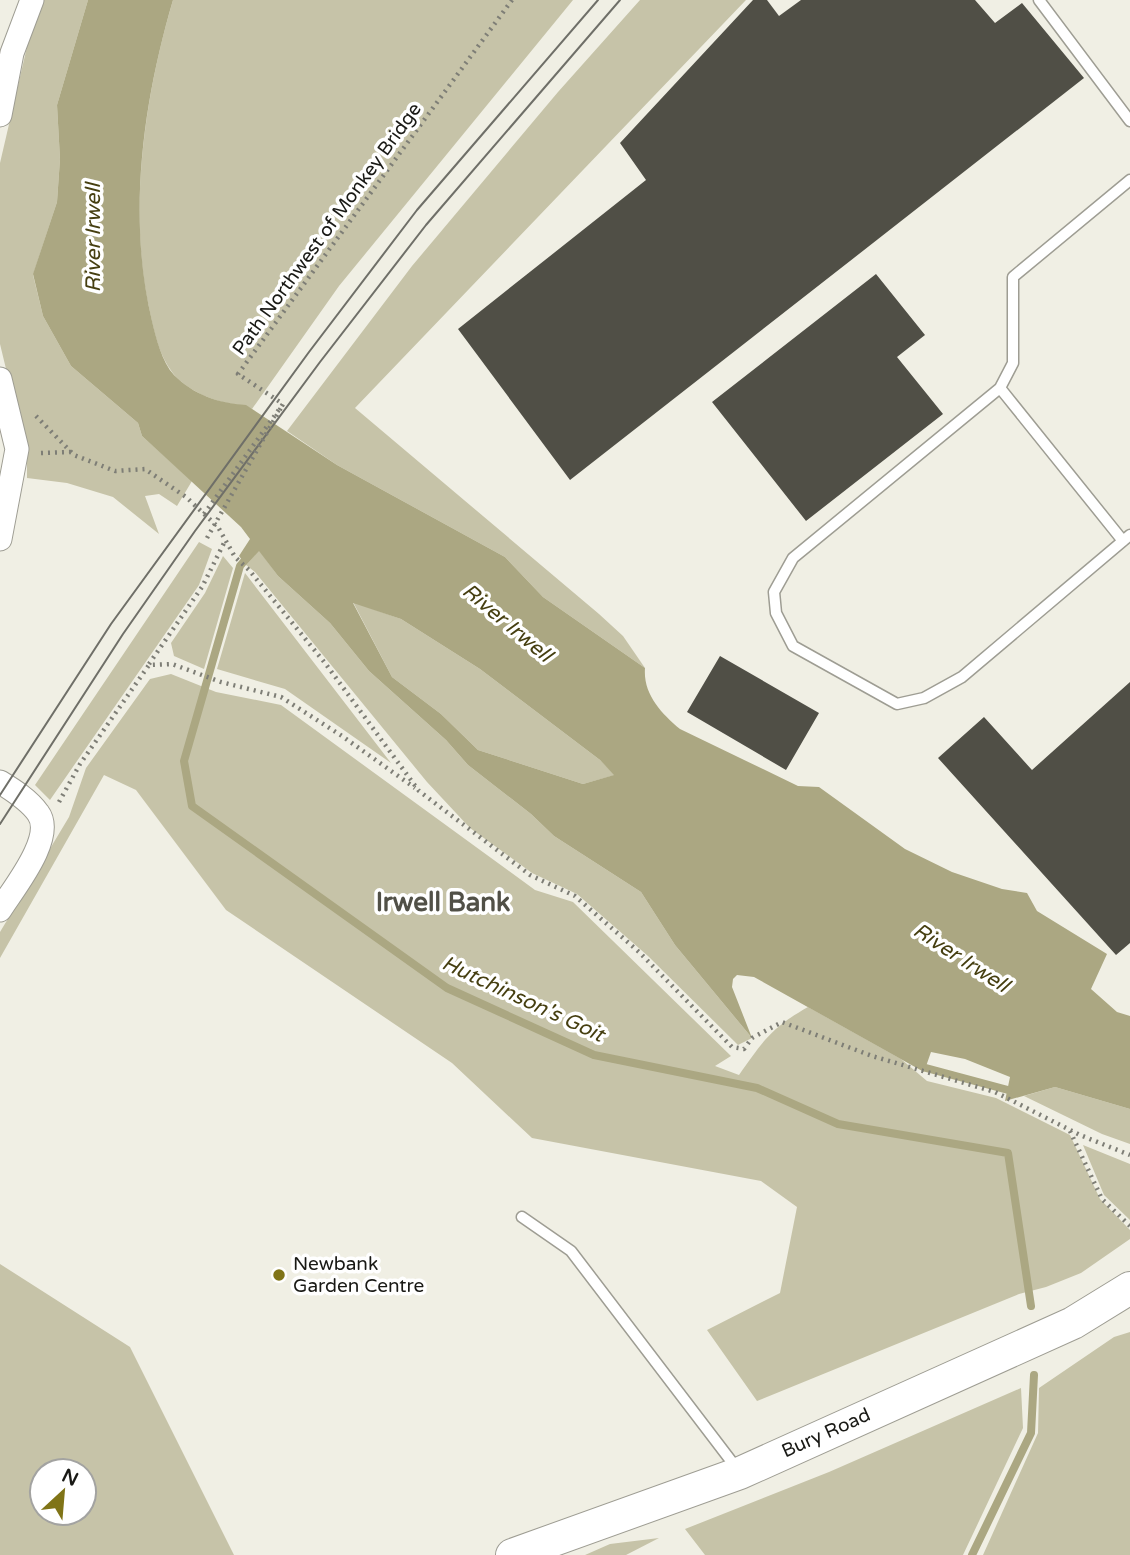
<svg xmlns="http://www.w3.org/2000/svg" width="1130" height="1555" viewBox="0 0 1130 1555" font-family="'Varela Round',sans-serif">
	<rect width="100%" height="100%" fill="#f0efe4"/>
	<path fill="#c6c3a8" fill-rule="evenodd" d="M40 0H88L57 105 60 159 57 202 33 275 43 316 71 366 138 423 142 436 192 481 177 506 159 494 145 496 159 534 113 497 67 483 27 478V456L0 344V163L30 34Z
		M173 0H573L339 286 252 409C244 404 236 405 227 403 208 399 184 388 172 372 160 356 155 336 151 317 127 217 144 98 173 0Z
		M640 0H746L355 408 599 614 623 636 645 668 543 597 505 557 337 465 287 431 412 266 558 92Z
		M199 542 212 549 199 585 50 800 35 785Z
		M259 550 278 576 330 623 369 671 446 740 468 765 531 814 554 836 641 892 675 945 752 1038 738 1045 648 956 577 894 532 873 470 828 427 782 255 572 246 565Z
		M223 556 233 568 204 669 174 656 171 643 205 593Z
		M245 573 391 763 285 689 217 669Z
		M353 602 401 619 480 669 600 760 615 775 583 784 478 750 441 714 392 677Z
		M171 674 216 692 281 705 535 890 573 902 731 1056 715 1066 739 1075C763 1041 771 1028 808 1007L901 1059 927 1081 996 1098 1070 1135 1100 1199 1130 1230V1239L1081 1273 1046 1287 1019 1294 757 1401 707 1330 780 1293 797 1207 761 1181 532 1138 452 1063 226 910 136 790 104 775 0 958V932L69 817 86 768 150 679Z
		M1055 1087 1130 1109V1144L1102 1134 1024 1096Z
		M1083 1145 1130 1164V1220L1104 1195Z
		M0 1264 130 1347 234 1555H0ZM84 1471V1513H42V1471Z
		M1130 1332V1555H983L1038 1433 1039 1388 1114 1337Z
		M1021 1388 1023 1428 963 1555H705L685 1529 829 1472Z
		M659 1538 626 1555H585L610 1544Z"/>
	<path fill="#aba782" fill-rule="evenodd" d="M88 0H173C143 102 127 217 152 321 156 338 162 362 174 375 194 395 218 403 246 405L337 465 505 557 543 597 645 668C643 694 661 713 680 729L798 786 819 787 905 849 952 872 1002 889 1027 893 1037 911 1107 954 1091 989 1117 1012 1130 1016V1109L1055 1087 1005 1101 1010 1077 965 1059 931 1052 924 1072 754 977 737 975 733 979 732 987 752 1038 675 945 641 892 554 836 531 814 468 765 446 740 369 671 330 623 278 576 259 551 246 565 239 556 250 539 241 527 142 436 138 423 71 366 43 316 33 274 57 202 60 159 57 105ZM353 603 401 619 480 669 600 760 614 775 583 784 478 750 441 714 392 677Z"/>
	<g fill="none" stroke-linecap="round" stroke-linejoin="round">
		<path stroke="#aba782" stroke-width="8" d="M250 554 240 566 184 761 192 806 447 988 594 1055 757 1088 838 1124 1008 1153 1031 1306
			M926 1068 1008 1090
			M972 1555 1031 1433 1034 1375"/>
	</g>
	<path fill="#504f46" d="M753 0H767L779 16 801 0H975L995 23 1022 3 1084 78 570 480 458 329 646 180 620 143Z
		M876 274 925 335 897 357 943 414 806 521 712 402Z
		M720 656 819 713 786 770 687 712Z
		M1130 682V943L1116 955 938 758 984 717 1032 770Z"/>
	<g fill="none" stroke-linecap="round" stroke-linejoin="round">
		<defs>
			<path id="lane" d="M1039 0 1130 121
				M1130 180 1013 277V363L1000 388 793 558 774 592 776 613 793 646 897 704 924 698 962 677 1130 535
				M1000 388 1123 541
				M522 1217 571 1251 738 1470"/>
			<path id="street" d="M0 115 12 53 32 0
				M0 379 17 449 0 539
				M0 782C13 790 29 800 38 813 56 837 13 889 0 910"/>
			<path id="secondary" d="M512 1555 740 1473 1073 1323 1130 1288"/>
		</defs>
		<use href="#lane" stroke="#9e9d93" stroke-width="13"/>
		<use href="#street" stroke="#9e9d93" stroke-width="25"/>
		<use href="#secondary" stroke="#9e9d93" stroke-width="34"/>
		<path stroke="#7e7e76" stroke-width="4.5" stroke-dasharray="2 5" stroke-linecap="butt" d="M282 406 283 404 238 374 512 0
			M36 416 74 455 115 471 145 469 186 497 218 527 235 557 249 570 325 663 419 791 530 875 575 896 639 952 732 1047 744 1049 752 1038 782 1022 872 1056 995 1092 1080 1135 1130 1155
			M41 453 71 452
			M204 514 283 404
			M149 664 202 587 225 541
			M59 802 80 764 149 665 172 664 221 682 281 697 342 736 415 788
			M1070 1131 1102 1199 1130 1226"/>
		<use href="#lane" stroke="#fff" stroke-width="10"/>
		<use href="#street" stroke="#fff" stroke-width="23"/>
		<use href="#secondary" stroke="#fff" stroke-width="32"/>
		<path stroke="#6f6f68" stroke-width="2" d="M0 795 111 624 309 352 417 210 598 0
			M0 824 123 634 195 531 320 362 426 225 620 0"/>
		<path stroke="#7e7e76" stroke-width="4.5" stroke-dasharray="2 5" stroke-linecap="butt" d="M207 538 282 406"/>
	</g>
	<circle fill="#807417" stroke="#fff" stroke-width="2.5" cx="279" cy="1275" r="7"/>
	<g text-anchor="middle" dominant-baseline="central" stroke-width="7" stroke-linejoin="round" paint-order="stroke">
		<g font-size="19" fill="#191915" stroke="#fff">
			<text transform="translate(327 229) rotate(-54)">Path Northwest of Monkey Bridge</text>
			<text transform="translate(826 1433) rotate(-24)">Bury Road</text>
		</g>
		<g font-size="19" fill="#191915" stroke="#fff" text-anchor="start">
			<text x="293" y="1264">Newbank<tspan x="293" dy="22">Garden Centre</tspan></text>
		</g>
		<g font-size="21" font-style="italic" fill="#463f11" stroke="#fff">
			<text transform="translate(93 238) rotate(-90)">River Irwell</text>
			<text transform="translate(507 623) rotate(40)">River Irwell</text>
			<text transform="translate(961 958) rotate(33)">River Irwell</text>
			<text transform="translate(523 999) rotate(25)">Hutchinson's Goit</text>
		</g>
		<g font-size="26" font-weight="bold" fill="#515047" stroke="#fff">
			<text x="443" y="902">Irwell Bank</text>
		</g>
	</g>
	<g transform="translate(63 1492) rotate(26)"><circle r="33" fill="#ffffff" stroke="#a3a3a1" stroke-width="2"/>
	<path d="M0-5L12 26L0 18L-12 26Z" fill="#807417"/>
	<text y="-10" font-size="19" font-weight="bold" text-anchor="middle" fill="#191915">N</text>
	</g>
</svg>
